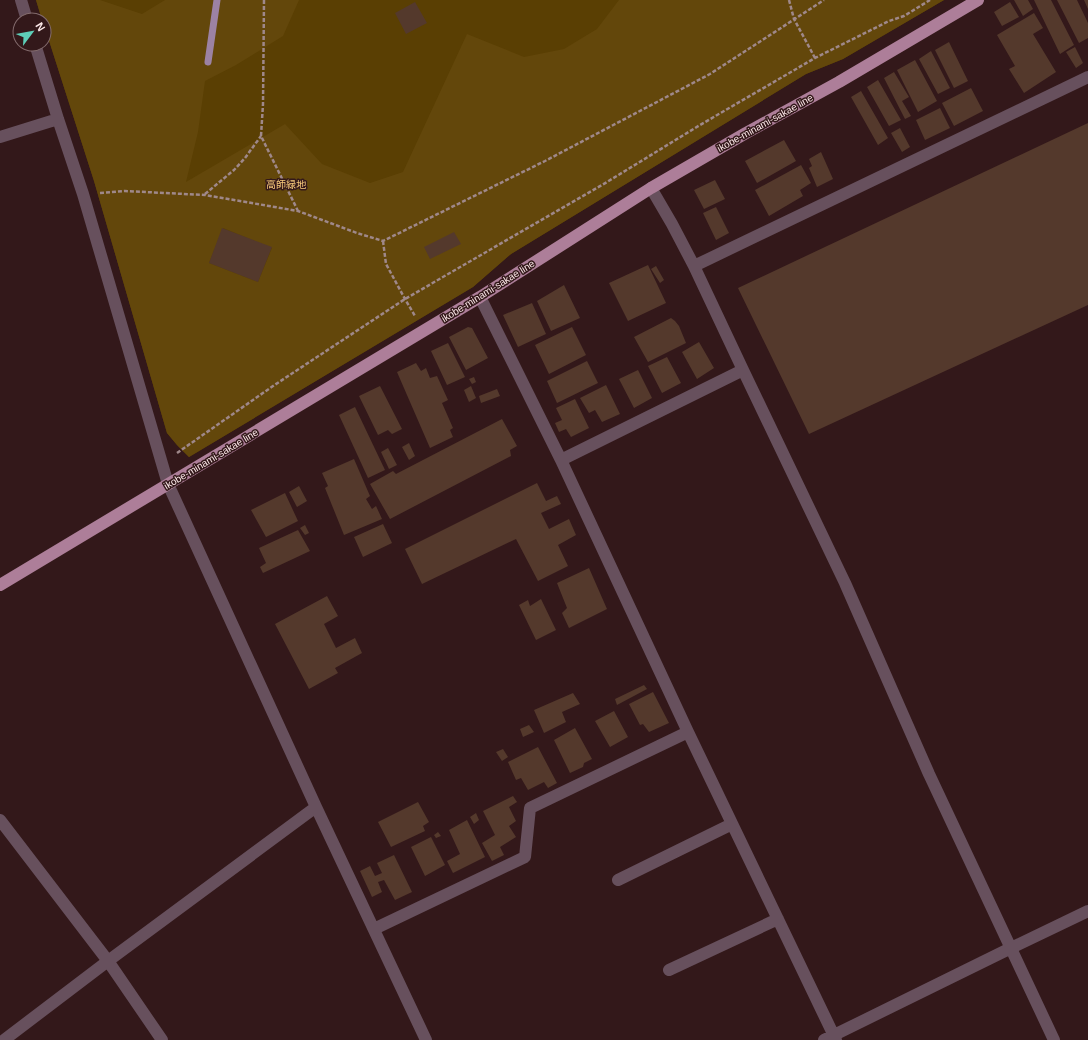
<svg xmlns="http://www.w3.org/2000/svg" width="1088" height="1040" viewBox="0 0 1088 1040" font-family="Arial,'Noto Sans JP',sans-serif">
	<rect width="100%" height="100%" fill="#33181a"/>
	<path fill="#5a3f03" d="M36 0H944L843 59 806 74 511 254 473 287 189 457 177 445 167 433 94 181 44 25V20H42Z"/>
	<path fill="#63470b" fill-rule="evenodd" d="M36 0H100L142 14 165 0H299L283 36 236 65 205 81 198 132 186 182 285 124 322 164 370 183 403 172 467 34 524 57 564 49 597 29 619 0H944L843 59 806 74 511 254 473 287 189 457 177 445 167 433 94 181 44 25V20H42ZM223 228 272 248 258 282 209 263Z"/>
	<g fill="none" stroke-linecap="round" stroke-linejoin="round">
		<path stroke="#9c82a4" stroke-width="7" d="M208 62 217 0"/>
	</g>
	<path fill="#54392c" d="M1014 0H1028L1033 9 1023 16Z
		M1034 0H1051L1074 45 1060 54Z
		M1057 0H1077L1088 23V38L1079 43Z
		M1084 0H1088V9Z
		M415 2 427 23 406 34 395 13Z
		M1010 2 1019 17 1002 26 994 12Z
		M1034 13 1043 28 1033 34 1056 72 1024 93 1009 69 1015 66 997 35Z
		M949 42 968 81 954 88 935 50Z
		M1075 47 1083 63 1076 68 1066 52Z
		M931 51 950 88 938 94 919 59Z
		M915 60 937 101 918 112 897 70Z
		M894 72 909 97 902 101 911 116 905 119 884 78Z
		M878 80 901 120 889 126 867 87Z
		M971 88 983 111 954 126 942 103Z
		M861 91 888 138 878 145 851 97Z
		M940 108 950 128 925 140 916 120Z
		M1088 123V305L809 434 738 288Z
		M900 128 910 147 902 152 891 133Z
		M784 140 796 161 757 183 745 161Z
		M821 152 833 179 817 187 809 168 812 166 809 159Z
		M801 165 811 183 800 190 803 196 769 216 755 190Z
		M715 180 725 199 704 209 694 190Z
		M716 207 729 233 716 240 703 213Z
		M222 228 272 247 258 282 209 263Z
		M454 232 461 244 430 259 424 247Z
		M648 265 666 303 628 321 609 283Z
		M656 266 664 280 660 283 651 269Z
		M564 285 580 318 551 331 537 301Z
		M532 303 546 334 518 347 503 315Z
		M671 318 675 321 679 326 686 343 648 362 634 337Z
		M468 327 472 328 488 358 466 370 449 337Z
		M572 327 586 355 549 374 535 345Z
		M699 342 714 368 697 379 682 352Z
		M448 343 465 377 447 385 431 351Z
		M667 357 681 383 662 393 648 366Z
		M587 361 598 383 557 403 547 381Z
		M416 363 421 371 426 368 430 378 437 376 448 400 442 403 453 428 450 430 453 437 430 448 397 372Z
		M638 370 652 398 634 408 619 379Z
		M474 377 476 382 472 384 469 379Z
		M606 385 620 414 602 422 595 410 589 413 580 398Z
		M380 386 402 429 392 434 388 430 378 435 359 396Z
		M471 386 476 398 469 402 464 390Z
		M497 389 500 396 481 403 479 396Z
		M575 399 589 428 571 437 566 429 559 432 555 423 562 420 556 408Z
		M355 407 385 470 368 478 339 415Z
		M502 419 517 446 510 450 511 456 390 519 370 484 393 471 396 474Z
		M409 443 415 456 409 460 402 447Z
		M388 448 397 465 389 469 381 452Z
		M354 459 370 496 366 499 372 509 376 506 382 519 344 535 325 488 328 486 322 473Z
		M537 483 546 501 557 496 561 504 541 513 549 529 569 519 576 535 558 545 568 566 538 581 516 539 422 584 405 549Z
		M299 486 307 501 297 507 289 492Z
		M285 493 298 521 266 537 251 510Z
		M383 524 392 543 363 557 354 537Z
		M305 525 309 533 305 535 300 528Z
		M298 530 310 551 263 573 260 567 266 563 259 548Z
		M589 568 607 609 569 628 562 613 567 608 557 583Z
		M327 596 338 616 324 624 336 648 355 638 362 653 335 668 338 673 309 689 275 624Z
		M541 599 556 630 536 640 519 605 528 600 530 606Z
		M644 685 647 689 617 705 615 699Z
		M653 692 669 723 649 732 643 724 640 725 629 704Z
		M573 693 580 704 562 712 566 722 544 733 534 710Z
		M614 711 628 737 610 747 595 721Z
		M529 725 534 732 523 737 520 729Z
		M575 728 592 759 584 763 583 767 570 773 554 740Z
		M538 747 557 783 548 788 544 782 528 790 521 778 516 780 508 762Z
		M503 749 508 757 502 761 496 752Z
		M513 796 517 802 509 807 516 821 509 826 516 837 500 847 504 855 492 861 482 843 495 835 483 811Z
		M418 802 429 822 423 826 425 831 391 847 378 822Z
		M476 813 479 820 474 824 470 817Z
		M467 820 485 857 453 873 447 861 460 854 449 830Z
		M438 832 441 836 436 838 434 835Z
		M431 837 445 865 425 876 411 847Z
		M394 855 412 892 395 900 384 880 378 882 382 892 372 897 360 871 370 866 375 876 382 873 377 863Z"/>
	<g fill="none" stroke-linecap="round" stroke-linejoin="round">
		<path stroke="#9f888a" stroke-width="2.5" stroke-dasharray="4 2" stroke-linecap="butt" d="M264 0 263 104 261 136 298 211
			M789 0 794 19 815 58
			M100 193 125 191 205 195 298 211 357 233 383 241 545 161 710 74 824 0
			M205 194 234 170 245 158 261 136
			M383 241 386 264 405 299 415 316
			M177 453 273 386 405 299 607 182 700 125 815 58 889 21 904 16 930 0"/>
		<path stroke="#67505d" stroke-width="12" d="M21 0 27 20
			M35 44 58 119 83 194 168 484 316 807 426 1040
			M0 137 58 119
			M651 188 672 224 694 266 743 370 845 583 929 774 1054 1040
			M694 266 1088 77
			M480 297 561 460 688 732 836 1040
			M561 460 743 370
			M0 820 108 961 162 1040
			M618 880 732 824
			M374 929 525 857 530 808 688 732
			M669 970 778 919
			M4 1040 108 961 316 807
			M824 1040 1011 948 1088 911"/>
		<path stroke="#ad7e99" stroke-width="12" d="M0 585 480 297 651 188 746 133 839 82 978 0"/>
	</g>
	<g text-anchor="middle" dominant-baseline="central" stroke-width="3" stroke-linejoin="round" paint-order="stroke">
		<g font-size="10" fill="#fce8e9" stroke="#33181a">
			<text transform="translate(765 123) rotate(-29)">ikobe-minami-sakae line</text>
			<text transform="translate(488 291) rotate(-32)">ikobe-minami-sakae line</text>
			<text transform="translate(211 459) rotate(-31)">ikobe-minami-sakae line</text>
		</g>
		<g font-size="10" fill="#f8ca7b" stroke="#33181a">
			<text x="286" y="184">高師緑地</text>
		</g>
	</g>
	<g transform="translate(32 32) rotate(58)"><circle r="19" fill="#33181a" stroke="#836b6d"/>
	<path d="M0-3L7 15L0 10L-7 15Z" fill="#5eceb8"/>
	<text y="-6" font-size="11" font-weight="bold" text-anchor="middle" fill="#fce8e9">N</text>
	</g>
</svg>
